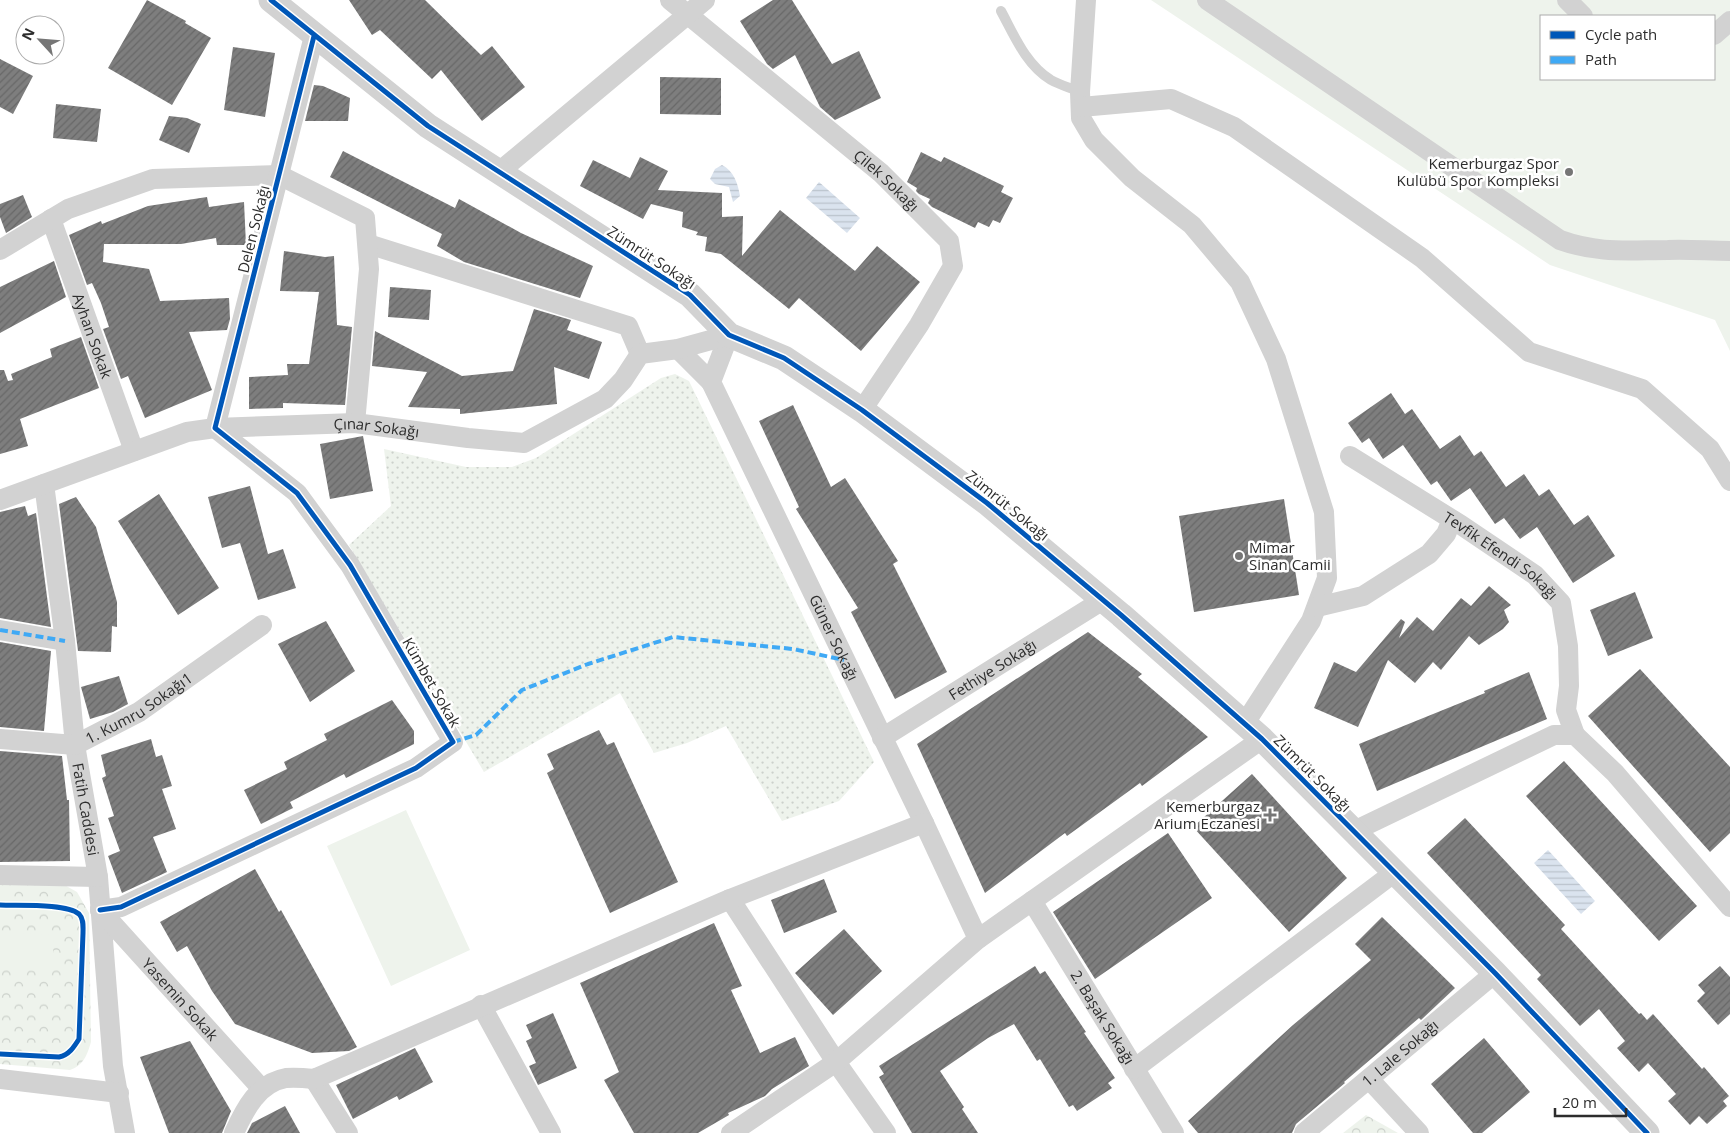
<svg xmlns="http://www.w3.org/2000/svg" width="1730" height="1133" viewBox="0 0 1730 1133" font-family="'Open Sans',sans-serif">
	<defs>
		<pattern id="grass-dots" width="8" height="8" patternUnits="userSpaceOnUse" patternTransform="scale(1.25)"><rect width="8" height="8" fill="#eef3ec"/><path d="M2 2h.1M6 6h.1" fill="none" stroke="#ccd1cb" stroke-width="1.8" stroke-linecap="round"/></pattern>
		<pattern id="forest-crowns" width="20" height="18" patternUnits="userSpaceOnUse" patternTransform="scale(1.25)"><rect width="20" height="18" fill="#eef3ec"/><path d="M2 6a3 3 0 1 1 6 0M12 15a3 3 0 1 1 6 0" fill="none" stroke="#ccd1cb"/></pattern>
		<pattern id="water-rules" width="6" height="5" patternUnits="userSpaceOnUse" patternTransform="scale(1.25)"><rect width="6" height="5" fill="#dae3ee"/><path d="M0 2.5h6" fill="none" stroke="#bbc3cc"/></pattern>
		<pattern id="building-hatch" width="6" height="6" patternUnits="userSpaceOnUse" patternTransform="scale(1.25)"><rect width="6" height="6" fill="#7e7e7e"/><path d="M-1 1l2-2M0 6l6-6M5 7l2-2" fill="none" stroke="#686868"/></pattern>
	</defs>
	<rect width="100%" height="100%" fill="#fff"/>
	<path fill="url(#grass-dots)" d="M675 374 689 381 874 762 839 801 782 821 726 726 687 743 654 753 620 693 484 772 349 545 391 506 384 449 466 467H512L536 458 661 378Z"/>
	<path fill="url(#forest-crowns)" d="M0 881 61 883 77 892 89 913 91 1042C87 1055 84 1065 70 1070L0 1064Z
		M1366 1115 1398 1133H1343Z"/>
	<path fill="#eef3ec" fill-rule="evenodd" d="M1151 0H1730V351L1715 320 1550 265ZM1541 16H1714V79H1541Z
		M406 810 470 950 391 986 327 846Z
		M0 932 54 935 52 972 0 968Z"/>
	<path fill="url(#water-rules)" d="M722 165C734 171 738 184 740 196L733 202 729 187 715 184 710 179 715 169Z
		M819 182 860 218 847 233 806 198Z
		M1548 850 1595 901 1581 914 1534 863Z"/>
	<path fill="url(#building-hatch)" d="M147 0 186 21 185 23 211 38 172 105 108 68Z
		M349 0H425L481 55 492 46 525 87 482 121 441 70 432 79 380 30 372 35Z
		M773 0H792L832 64 859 51 881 98 835 120 820 107 795 55 773 69 767 64 740 21Z
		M233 47 275 53 265 117 224 110Z
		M0 59 33 76 13 114 0 107Z
		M660 77 721 78V115L660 114Z
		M314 85 323 86 350 98 348 121H305Z
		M56 104 101 109 97 142 53 138Z
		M169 116 187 118 201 124 189 153 159 140Z
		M343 151 455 208 459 199 521 233 593 266 580 298 464 262 437 246 442 234 330 177Z
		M921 152 941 162 944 157 1004 186 1001 192 1013 198 1000 223 993 220 989 227 978 222 975 228 932 207 928 203 930 199 919 194 916 191 917 188 907 182Z
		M640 157 668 171 658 190 722 193V217L743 216 742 256 780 210 855 271 877 246 920 282 861 351 799 298 789 309 721 254 705 251 707 237 696 235 698 232 682 227 683 212 651 204 643 219 580 186 593 160 630 178Z
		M23 195 32 217 6 233 0 217V204Z
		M207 197 209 207 244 202 246 245H217L216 238 181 244H104L103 262 149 269 160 301 229 298 230 319 227 330 189 332 212 390 145 418 128 376 121 379 103 329 109 327 101 303 92 283 87 285 69 235 101 221 102 224 148 206Z
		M284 251 325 257 334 256 337 325 352 327 345 405 283 403V408L249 409V377L288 375 287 364H309L319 292 280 291Z
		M54 261 66 297 0 333V287Z
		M390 287 431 290 429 320 388 317Z
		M534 309 571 320 567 330 602 342 589 379 554 367 557 404 460 414V409L408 407 427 372 372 366 375 331 462 376 513 371Z
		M81 337 99 388 20 419 28 446 0 454V370H4L8 381 13 380 11 374 52 357 50 349Z
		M1391 393 1405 414 1412 409 1440 449 1460 435 1474 456 1481 451 1506 487 1524 474 1539 496 1549 489 1574 525 1588 515 1615 556 1573 583 1537 527 1520 539 1504 518 1495 524 1470 488 1451 501 1437 481 1431 485 1403 445 1383 459 1369 438 1362 443 1348 423Z
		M793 405 831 487 845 478 898 561 893 564 947 672 895 699 851 612 858 608 796 509 799 507 759 421Z
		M363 436 373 491 330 499 320 444Z
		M250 486 268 554 283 549 296 588 258 600 240 543 222 548 208 497Z
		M159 494 219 588 178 615 118 521Z
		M76 497 96 527 117 602V627L112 626 111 652 78 651 59 504Z
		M1284 499 1299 595 1194 612 1179 516Z
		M25 506 28 516 36 513 51 627 0 618V512Z
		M1489 586 1511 605 1504 610 1509 622 1503 629 1479 645 1469 636 1441 670 1433 662 1415 683 1388 660 1358 727 1314 708 1334 662 1356 672 1401 619 1405 622 1399 638 1417 617 1433 631 1461 598 1471 606Z
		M1635 592 1653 638 1608 656 1590 610Z
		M326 621 355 671 310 702 278 644Z
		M1088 632 1142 674 1138 677 1208 737 1142 786 1140 783 1067 836 1065 833 985 893 917 744Z
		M0 642 51 651 44 731 0 727Z
		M1640 669 1730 767V833L1710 852 1588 716Z
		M1529 672 1547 719 1377 791 1359 744 1485 693 1484 691Z
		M119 676 128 704 113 712 90 719 81 687Z
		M392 700 414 731V744L346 778 344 774 290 802 293 808 261 824 244 790 287 769 284 762 327 740 324 734Z
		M599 730 607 745 614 742 678 882 610 913 547 773 554 769 547 754Z
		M151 739 156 757 162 755 172 786 162 789 176 829 153 837 167 872 122 893 108 856 120 851 108 818 114 816 102 778 106 776 101 755Z
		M0 751 62 756 67 800H69L70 861 0 862Z
		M1564 761 1697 906 1659 941 1526 796Z
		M1252 774 1347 878 1289 932 1193 827Z
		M1465 818 1565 925 1561 929 1639 1014 1641 1013 1647 1020 1653 1014 1702 1069 1704 1067 1729 1096 1723 1101 1727 1106 1707 1124 1699 1116 1690 1125 1668 1101 1676 1094 1648 1063 1639 1072 1617 1048 1625 1041 1599 1009 1580 1026 1537 979 1541 975 1427 853Z
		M1168 833 1212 898 1095 979 1053 912Z
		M255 869 279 912 281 910 357 1047 349 1051 312 1053 235 1024 212 991 187 946 177 952 160 922Z
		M824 879 837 912 784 933 771 900Z
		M1382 917 1455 988 1421 1020 1419 1018 1344 1082 1345 1083 1296 1124 1292 1133H1198L1188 1121 1293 1025 1371 960 1355 944Z
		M714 923 742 986 731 990 760 1053 795 1037 809 1066 772 1089 765 1096 728 1113 729 1115 698 1133H634L604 1080 619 1072 580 983Z
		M844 929 882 971 833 1015 795 973Z
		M1035 966 1040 974 1045 971 1086 1032 1084 1033 1115 1078 1108 1083 1112 1088 1077 1111 1073 1105 1069 1107 1040 1059 1037 1061 1014 1024 988 1038 940 1071 964 1107 962 1109 978 1133H912L879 1077 884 1074 879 1066Z
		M1720 966 1730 977V1014L1718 1025 1697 1001 1705 993 1698 985Z
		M553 1013 577 1068 538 1085 529 1066 536 1063 526 1041 532 1038 526 1025Z
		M1484 1038 1530 1092 1482 1133H1473L1431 1084Z
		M190 1041 231 1111 222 1133H169L140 1057Z
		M415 1048 433 1082 399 1100 397 1096 353 1119 336 1085Z
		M285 1106 300 1133H247L252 1123Z"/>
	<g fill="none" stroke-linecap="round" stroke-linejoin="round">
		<path stroke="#d2d2d2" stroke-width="10" d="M1001 11C1014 35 1026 65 1051 80 1060 85 1071 88 1080 92"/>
		<g stroke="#d2d2d2" stroke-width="20">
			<path id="s1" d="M670 0 881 173 949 241 953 266 919 325 862 410"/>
			<path d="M1086 0 1080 92 1081 118 1094 140 1132 178 1192 225 1240 282 1276 359 1324 512 1327 578 1311 621 1245 723"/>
			<path d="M1207 0 1560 240C1599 254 1628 250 1668 250 1688 249 1709 251 1730 251"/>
			<path d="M1567 0 1583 16"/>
			<path d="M1714 35 1730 21"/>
			<path d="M1081 107 1171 99 1234 127 1422 258 1529 352 1642 389 1710 449 1730 481"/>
			<path d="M499 172 705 0"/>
			<path id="s2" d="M51 219 134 451"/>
			<path d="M368 244 628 326 640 354"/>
			<path d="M0 250 68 209 153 179 279 175 365 218 369 269 355 423"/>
			<path id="s3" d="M729 335 711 382 924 823 978 939"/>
			<path d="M678 349 711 382"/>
			<path id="s4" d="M1350 456 1461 525 1535 575 1561 603 1568 646 1569 686 1566 710 1575 735"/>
			<path id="s5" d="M44 484 65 641 75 745 98 877 113 1066 125 1133"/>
			<path id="s6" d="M0 500 187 432 215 428 355 423 468 438 524 443 605 399 623 380 640 354 678 349 729 335"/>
			<path d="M1317 607 1363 596 1429 554 1446 534 1452 520"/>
			<path d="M0 630 65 641"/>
			<path id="s7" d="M882 738 1103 600"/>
			<path id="s8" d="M0 739 75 745 139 712 262 625"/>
			<path d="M1354 831 1554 735H1575L1615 773 1730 907"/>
			<path d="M0 875 98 877"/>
			<path d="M730 899 836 1062 886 1133"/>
			<path id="s9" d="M1032 901 1174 1133"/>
			<path d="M100 910 121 907 416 768 453 742 350 565 297 493 215 428 314 36"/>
			<path id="s10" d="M100 910 261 1088"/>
			<path d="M481 1005 551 1133"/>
			<path d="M1134 1069 1395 872"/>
			<path d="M0 1079 119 1093"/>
			<path d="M314 1079 348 1133"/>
			<path d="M1369 1079 1419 1133"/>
			<path d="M234 1133C245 1109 258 1083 286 1078 295 1077 305 1078 314 1079L730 899 924 823"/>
			<path d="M731 1133 836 1062 978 939 1262 739"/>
			<path id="s11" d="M1304 1133 1495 973"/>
		</g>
		<path stroke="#d2d2d2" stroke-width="25" d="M271 0 428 126 690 295 729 335 784 358 862 410 987 503 1121 615 1262 739 1495 973 1647 1133"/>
		<path stroke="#3fa9f5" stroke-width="4" stroke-dasharray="8 4" stroke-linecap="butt" d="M0 630 65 641
			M453 742 476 735 522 690 588 664 673 637 793 649 844 660"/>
		<defs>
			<path id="cycleway" d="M271 0 428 126 690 295 729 335 784 358 862 410 987 503 1121 615 1262 739 1495 973 1647 1133
				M0 905C17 906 66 903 79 914 84 919 83 927 83 933L79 1039C74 1047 69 1055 59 1057L0 1054
				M100 910 121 907 416 768 453 742 350 565 297 493 215 428 314 36"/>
		</defs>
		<use href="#cycleway" stroke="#fff" stroke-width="8"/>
		<use href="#cycleway" stroke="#0057b8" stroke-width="5"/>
	</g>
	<g fill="#767676" stroke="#fff" stroke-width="2">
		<circle cx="1569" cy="172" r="5"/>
		<circle cx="1239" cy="556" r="5"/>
		<path d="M1267.5 807.5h5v5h5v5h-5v5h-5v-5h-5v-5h5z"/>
	</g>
	<g text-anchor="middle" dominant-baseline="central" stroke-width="5" stroke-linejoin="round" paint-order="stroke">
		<g font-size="15" fill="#2d2d2d" stroke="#fff" text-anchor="end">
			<text x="1559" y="163">Kemerburgaz Spor<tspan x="1559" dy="17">Kulübü Spor Kompleksi</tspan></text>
			<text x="1249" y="547" text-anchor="start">Mimar<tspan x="1249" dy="17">Sinan Camii</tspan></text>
			<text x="1260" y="806">Kemerburgaz<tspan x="1260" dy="17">Arium Eczanesi</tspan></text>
		</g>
		<g font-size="15" fill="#2d2d2d" stroke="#fff">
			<text stroke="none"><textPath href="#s1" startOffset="282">Çilek Sokağı</textPath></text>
			<text transform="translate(253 229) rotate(-76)">Delen Sokağı</text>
			<text transform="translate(652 257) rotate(33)">Zümrüt Sokağı</text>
			<text stroke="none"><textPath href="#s2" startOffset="124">Ayhan Sokak</textPath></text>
			<text stroke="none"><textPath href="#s6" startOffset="389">Çınar Sokağı</textPath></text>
			<text transform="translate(1008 505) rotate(39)">Zümrüt Sokağı</text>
			<text stroke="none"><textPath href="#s4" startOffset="181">Tevfik Efendi Sokağı</textPath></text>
			<text stroke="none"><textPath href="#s3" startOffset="334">Güner Sokağı</textPath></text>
			<text stroke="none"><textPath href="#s7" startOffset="130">Fethiye Sokağı</textPath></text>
			<text transform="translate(432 682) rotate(60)">Kümbet Sokak</text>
			<text stroke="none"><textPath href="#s8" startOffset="149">1. Kumru Sokağı1</textPath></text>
			<text transform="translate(1313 773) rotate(45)">Zümrüt Sokağı</text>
			<text stroke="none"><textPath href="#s5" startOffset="328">Fatih Caddesi</textPath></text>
			<text stroke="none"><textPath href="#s10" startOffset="120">Yasemin Sokak</textPath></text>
			<text stroke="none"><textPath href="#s9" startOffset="136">2. Başak Sokağı</textPath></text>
			<text stroke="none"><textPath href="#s11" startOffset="125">1. Lale Sokağı</textPath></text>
		</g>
	</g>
	<rect x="1540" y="15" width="175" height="65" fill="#ffffff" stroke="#ababab"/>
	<rect x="1550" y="31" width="25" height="8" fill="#0057b8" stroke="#ababab"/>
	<text x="1585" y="40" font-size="15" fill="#2d2d2d">Cycle path</text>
	<rect x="1550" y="56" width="25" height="8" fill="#3fa9f5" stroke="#ababab"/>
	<text x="1585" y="65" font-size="15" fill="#2d2d2d">Path</text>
	<g transform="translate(40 40) rotate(296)"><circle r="24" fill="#ffffff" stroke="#ababab"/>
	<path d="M0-4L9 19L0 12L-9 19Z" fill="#767676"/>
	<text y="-8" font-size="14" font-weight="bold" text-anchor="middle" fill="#2d2d2d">N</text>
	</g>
	<path d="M1555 1108v8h71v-8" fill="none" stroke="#2d2d2d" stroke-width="2.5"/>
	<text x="1562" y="1108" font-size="15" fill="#2d2d2d" stroke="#ffffff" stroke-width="4" paint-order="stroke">20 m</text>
</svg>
